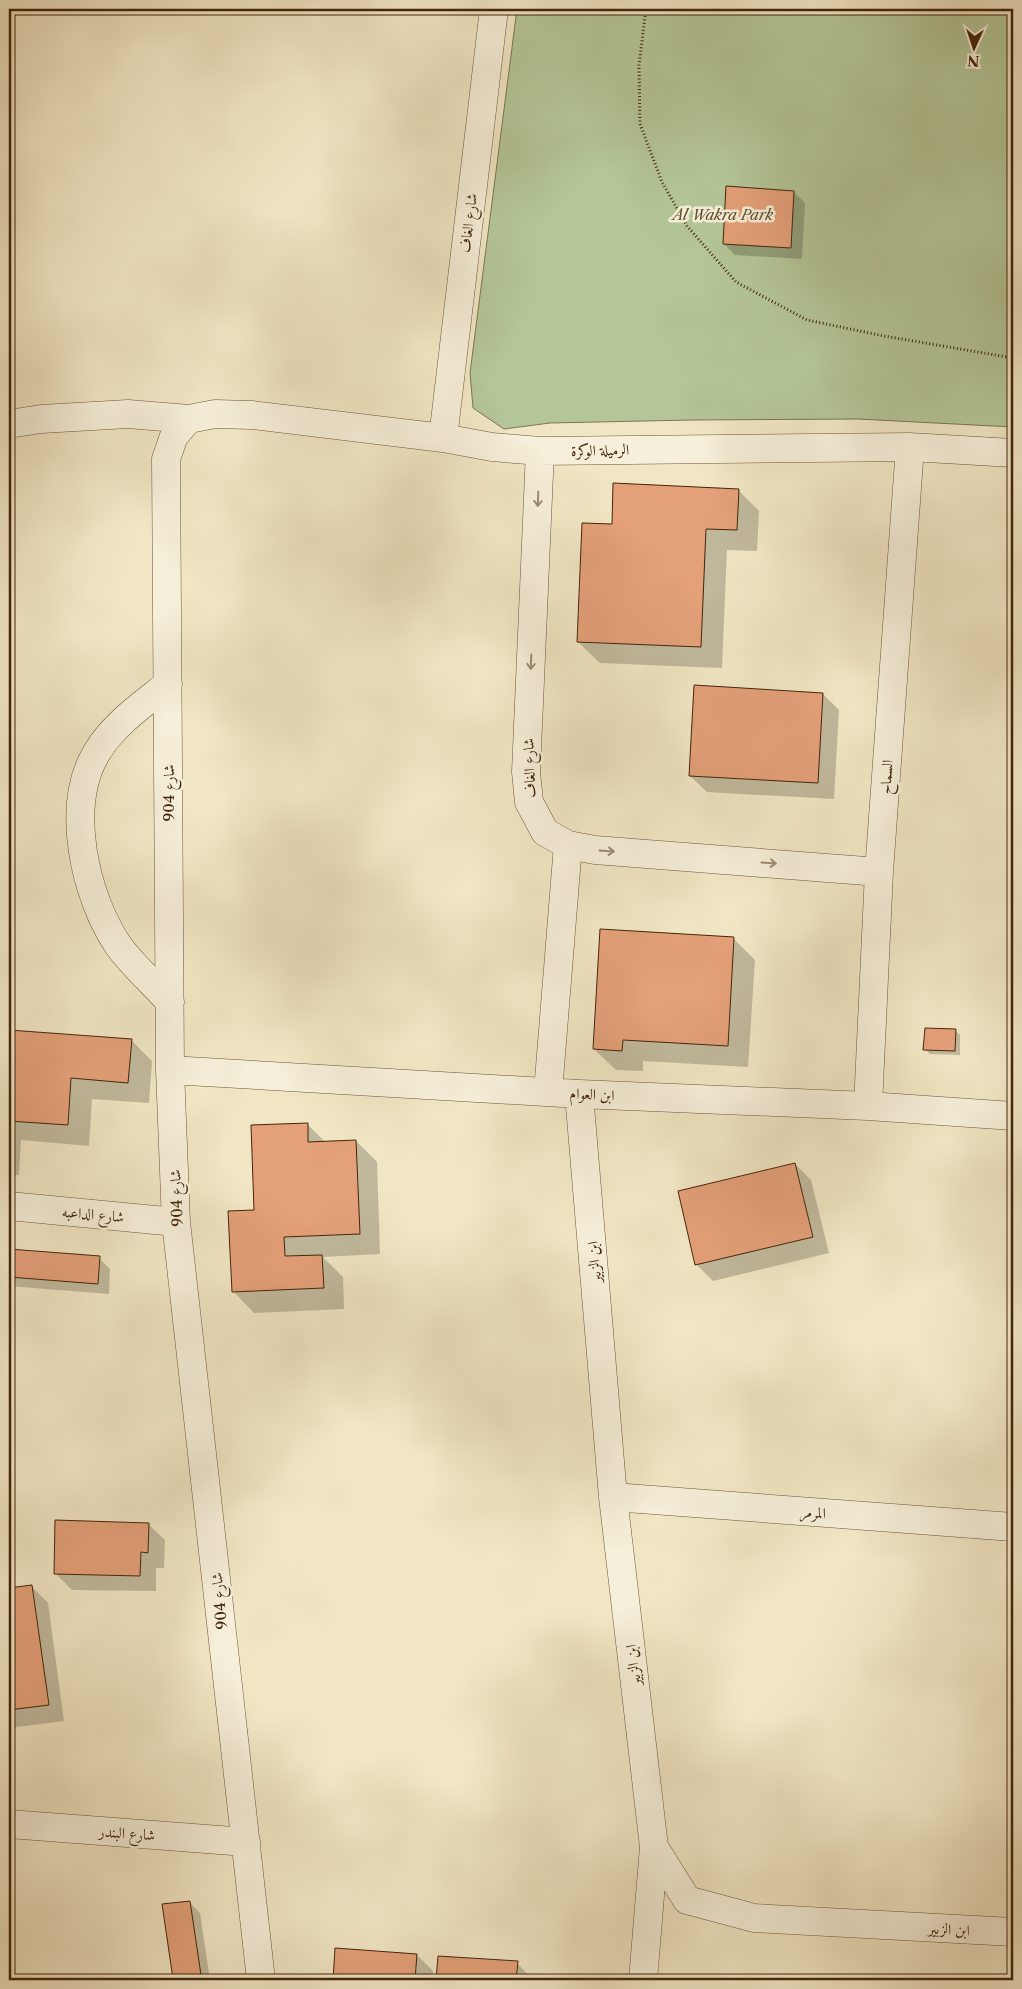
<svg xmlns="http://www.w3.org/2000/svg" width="1022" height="1989" viewBox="0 0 1022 1989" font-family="'Libre Caslon Text',Amiri,serif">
	<rect width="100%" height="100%" fill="#f1e6c4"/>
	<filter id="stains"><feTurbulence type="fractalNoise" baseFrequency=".004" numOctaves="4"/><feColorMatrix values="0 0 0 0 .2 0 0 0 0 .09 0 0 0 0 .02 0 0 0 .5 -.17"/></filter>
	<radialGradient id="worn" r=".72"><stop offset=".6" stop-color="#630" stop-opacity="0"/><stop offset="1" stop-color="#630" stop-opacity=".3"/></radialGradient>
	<path fill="#b4c698" stroke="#7c7652" d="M517 9H1013V427L858 419 691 420 550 423 504 429 473 408 470 373Z"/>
	<path fill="#0003" d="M794 192 805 203 802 259 735 255 724 244Z
		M738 490 759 511 757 551 727 550 722 668 600 663 578 642 613 525Z
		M823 694 839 710 834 799 707 792 690 776Z
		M734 939 755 960 748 1067 643 1061V1071L616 1070 594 1049Z
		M955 1030 960 1035V1055L930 1054 925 1049Z
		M9 1031 131 1040 152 1061 149 1103 92 1099 89 1146 21 1140 19 1175 9 1174Z
		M307 1124 325 1142 356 1141 377 1162 380 1254 323 1257 343 1277 344 1309 254 1313 233 1291 255 1211Z
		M795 1164 811 1180 829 1253 713 1281 697 1265Z
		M9 1250 99 1258 110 1269 109 1294 9 1286Z
		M148 1524 165 1540 164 1568H156V1591L72 1590 55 1573Z
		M32 1587 48 1603 64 1721 9 1728V1590Z
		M189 1902 200 1913 210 1980H176L174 1979Z
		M336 1949 417 1955 433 1971 432 1980H334Z
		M439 1957 517 1963 533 1980H437Z"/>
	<path fill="#e4a078" stroke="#43250b" d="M726 186 794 191 791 248 723 244Z
		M613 483 739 489 737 530 706 529 701 647 577 642 582 523 612 524Z
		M694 685 823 693 818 783 689 776Z
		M600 929 734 937 728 1046 623 1040 622 1051 593 1049Z
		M925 1028 956 1029 955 1051 923 1050Z
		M9 1030 132 1039 128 1083 71 1078 68 1125 9 1121Z
		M308 1123V1142L356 1140 360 1234 284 1237 285 1256 322 1255 324 1288 232 1292 228 1211 254 1210 251 1125Z
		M795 1163 813 1237 695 1265 678 1191Z
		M9 1249 100 1256 98 1284 9 1277Z
		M55 1520 149 1523 148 1553 141 1552 140 1576 54 1574Z
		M32 1585 49 1705 9 1710V1588Z
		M190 1901 201 1975 173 1979 162 1904Z
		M335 1948 417 1954 415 1980H333Z
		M438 1956 518 1961 516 1980H436Z
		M651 1978 694 1980H651Z"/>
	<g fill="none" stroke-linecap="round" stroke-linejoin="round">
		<defs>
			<path id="minor" d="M189 419 174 436 166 459 170 1070 176 1222 261 1980
				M9 424 41 419 128 414 189 419 215 414 252 415 443 438 492 447 540 451 910 447 1013 453
				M443 438 494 9
				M540 451 526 772 529 802 545 832 568 845 595 850 879 872
				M168 684C142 705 114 724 97 752 64 806 85 896 118 945 130 963 155 985 170 1002
				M170 1070 579 1094 868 1106 1013 1116
				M548 1092 568 845
				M579 1094 613 1497 654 1847 687 1900 754 1918 1013 1932
				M868 1106 879 872 910 447
				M9 1206 176 1222
				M613 1497 1013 1527
				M9 1824 246 1842
				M643 1980 654 1847"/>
		</defs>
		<use href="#minor" stroke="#6e5539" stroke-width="29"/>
		<path stroke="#43250b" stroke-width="3" stroke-dasharray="1 2.5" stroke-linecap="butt" d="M646 9 639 65 640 124 662 182 687 226 736 282 807 320 884 336 1013 358"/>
		<use href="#minor" stroke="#f6efd9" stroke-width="28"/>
	</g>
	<defs><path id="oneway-shaft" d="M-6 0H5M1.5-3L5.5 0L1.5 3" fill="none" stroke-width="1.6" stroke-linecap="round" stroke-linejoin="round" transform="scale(1.25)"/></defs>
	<g stroke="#9c8a72">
		<use href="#oneway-shaft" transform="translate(538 499) rotate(92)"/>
		<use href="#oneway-shaft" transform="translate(531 662) rotate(92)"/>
		<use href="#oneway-shaft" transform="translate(607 851) rotate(4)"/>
		<use href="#oneway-shaft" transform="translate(769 863) rotate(4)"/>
	</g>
	<g text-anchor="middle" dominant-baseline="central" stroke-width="5" stroke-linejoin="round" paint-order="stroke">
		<g font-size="15" font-style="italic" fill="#5f4d2e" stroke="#f6efd9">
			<text x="723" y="214">Al Wakra Park</text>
		</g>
		<g font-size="15" fill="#43250b" stroke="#f6efd9">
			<text transform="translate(468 223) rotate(-83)">شارع الغاف</text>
			<text transform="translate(600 450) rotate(-1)">الرميلة الوكرة</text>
			<text transform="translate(529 768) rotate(-92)">شارع الغاف</text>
			<text transform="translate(886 777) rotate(-86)">السماح</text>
			<text transform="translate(168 793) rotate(-90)">شارع 904</text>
			<text transform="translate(592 1094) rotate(3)">ابن العوام</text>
			<text transform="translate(176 1198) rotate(-93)">شارع 904</text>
			<text transform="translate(93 1214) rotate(5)">شارع الداعبه</text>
			<text transform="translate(594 1262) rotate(-95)">ابن الزبير</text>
			<text transform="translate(813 1512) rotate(4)">المرمر</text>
			<text transform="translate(219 1601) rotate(-96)">شارع 904</text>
			<text transform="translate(633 1665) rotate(-97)">ابن الزبير</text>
			<text transform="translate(127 1833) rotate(4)">شارع البندر</text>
			<text transform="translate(949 1929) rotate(3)">ابن الزبير</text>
		</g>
	</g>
	<rect width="1022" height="1989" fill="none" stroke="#f1e6c4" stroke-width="30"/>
	<rect x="10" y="10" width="1002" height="1969" fill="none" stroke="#43250b" stroke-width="2.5"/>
	<rect x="15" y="15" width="992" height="1959" fill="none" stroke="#43250b"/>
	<g transform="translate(974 48) rotate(183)" stroke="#f6efd9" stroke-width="4" paint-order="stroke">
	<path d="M0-4L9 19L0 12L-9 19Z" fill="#43250b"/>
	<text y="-8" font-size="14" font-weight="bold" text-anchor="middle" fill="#43250b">N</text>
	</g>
	<rect width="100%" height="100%" filter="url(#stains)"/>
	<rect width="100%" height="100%" fill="url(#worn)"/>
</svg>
